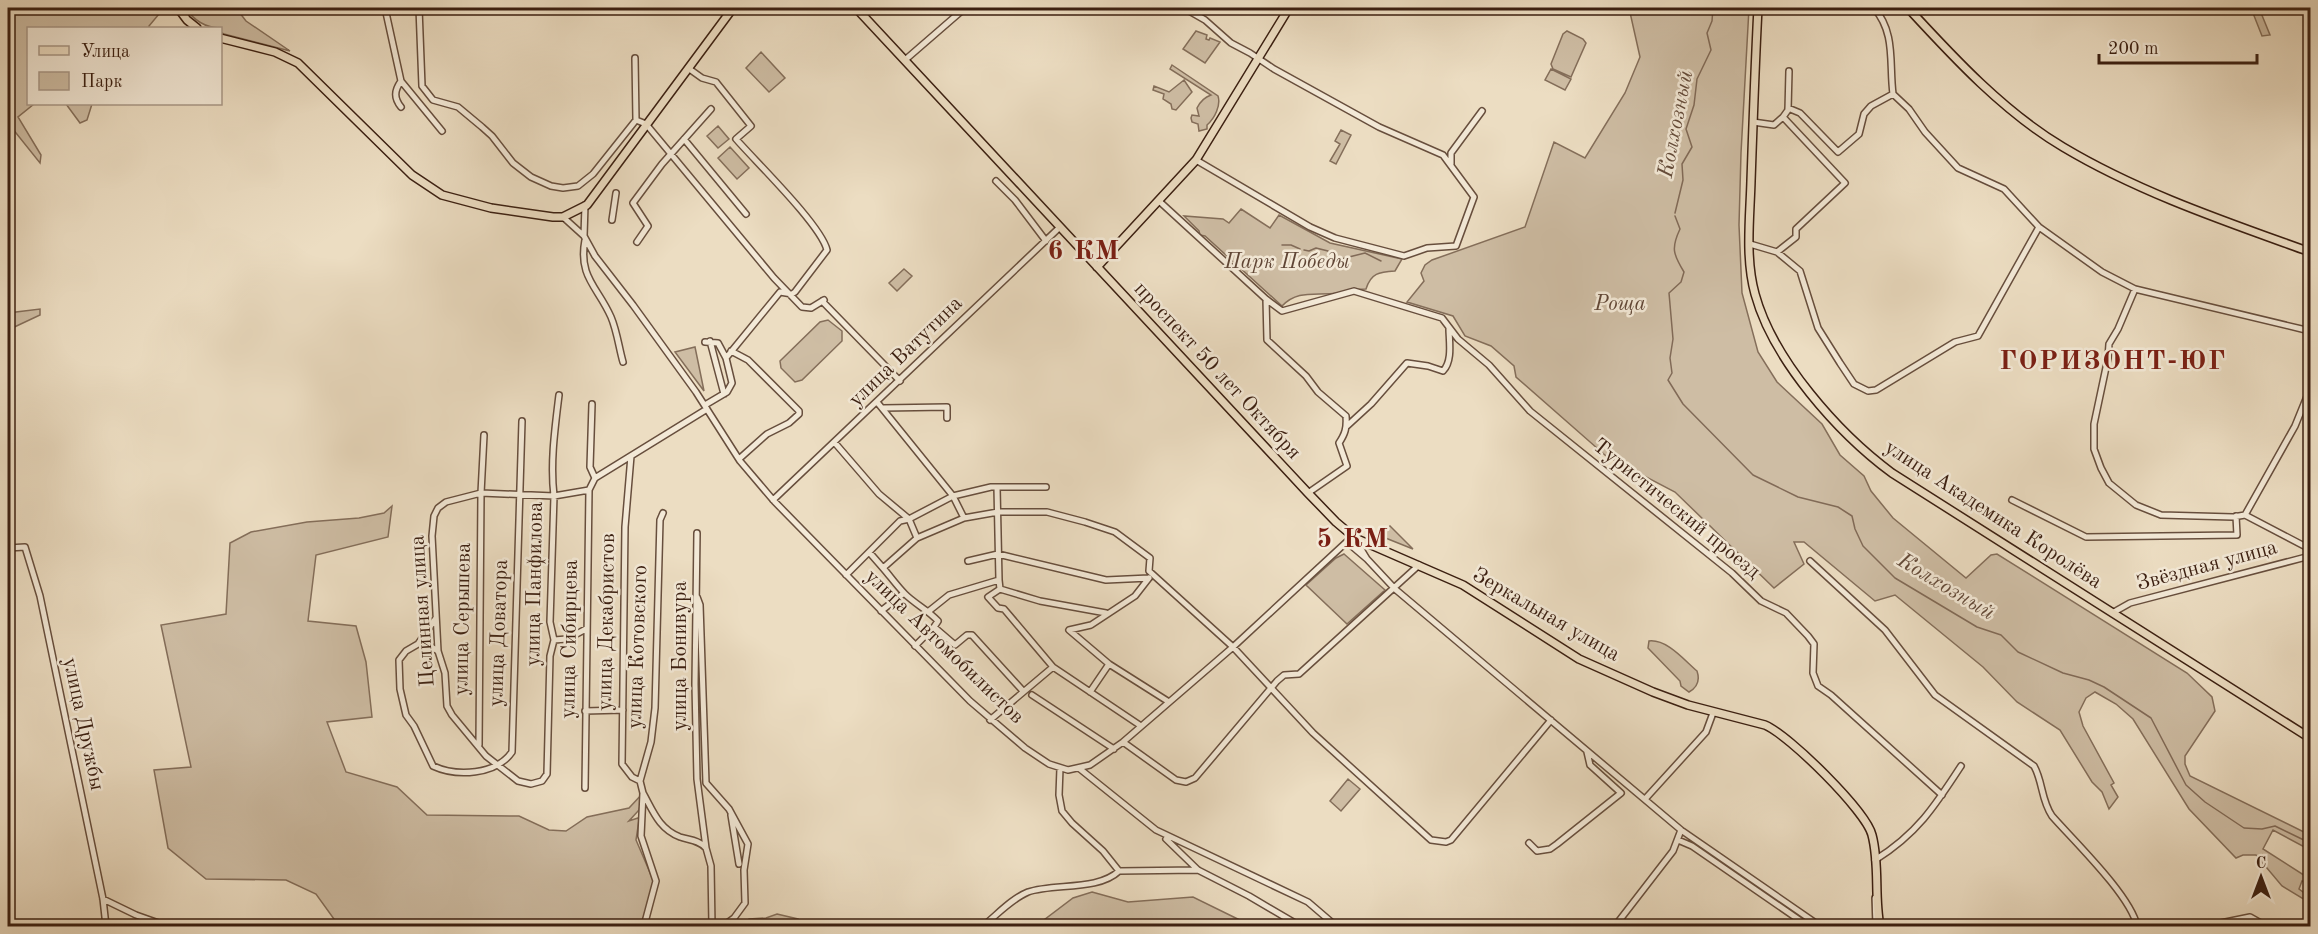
<svg xmlns="http://www.w3.org/2000/svg" width="2318" height="934" viewBox="0 0 2318 934" font-family="'Old Standard TT',serif">
	<rect width="100%" height="100%" fill="#ecddc2"/>
	<filter id="stains"><feTurbulence type="fractalNoise" baseFrequency=".00333" numOctaves="4"/><feColorMatrix values="0 0 0 0 .2 0 0 0 0 .09 0 0 0 0 .02 0 0 0 .5 -.17"/></filter>
	<radialGradient id="worn" r=".72"><stop offset=".6" stop-color="#630" stop-opacity="0"/><stop offset="1" stop-color="#630" stop-opacity=".3"/></radialGradient>
	<path fill="#cebda4" stroke="#846e5a" stroke-width="1.5" d="M8 8H137L140 12 147 8H164L149 26V28H28V104H34L18 117 41 155 40 163 8 123Z
		M186 8H236L246 21 290 51 224 34 221 32 220 28C206 28 193 20 186 8Z
		M1629 8H1749L1741 153 1739 225 1742 293 1758 352 1777 382 1822 424 1840 455 1864 476 1871 491 1893 518 1966 578 1991 555 1997 554 2187 673 2212 697 2215 711 2185 756V764L2190 776 2310 835V850L2273 830 2263 849 2310 879V884L2302 881 2299 889 2307 895 2305 900 2282 886 2256 855H2243L2236 858 2189 809 2133 719 2116 704 2095 692 2086 698 2079 712 2083 726 2114 783 2111 785 2118 797 2109 809 2102 792 2092 782 2060 730 2017 702 1983 667 1895 595 1875 601 1804 542H1794L1804 564 1774 588 1675 492 1606 456 1516 377 1514 366 1491 346 1465 336 1453 316 1407 302 1424 281 1421 273 1425 265 1432 260 1525 227 1554 142 1585 158 1625 93 1640 57Z
		M2251 8H2259L2270 35 2262 36Z
		M1196 31 1207 35 1206 39 1209 40 1210 38 1220 42 1205 63 1183 49Z
		M1567 31 1583 39 1586 43 1571 77 1553 69 1551 64 1563 34Z
		M761 52 785 78 769 92 746 68Z
		M1172 65 1218 96C1221 105 1215 118 1207 125V129L1199 131 1198 124 1192 122 1191 118 1192 115 1199 116 1197 108C1200 102 1205 97 1211 95L1170 69Z
		M1551 69 1571 79 1565 90 1545 80Z
		M1184 80 1192 92 1176 110 1172 109 1171 104 1163 99 1164 94 1153 90 1154 86 1169 92Z
		M66 104H92L87 120 80 123Z
		M718 126 729 139 718 148 707 136Z
		M1341 130 1351 135 1336 164 1330 161 1340 144 1335 141Z
		M730 147 749 168 737 179 718 158Z
		M1241 209 1270 228 1279 215 1330 243 1402 259 1395 271C1379 272 1371 273 1366 289 1355 289 1347 291 1337 293 1316 296 1298 289 1282 306L1205 236 1200 235 1199 231 1184 216 1223 219 1229 223Z
		M904 269 912 276 897 291 889 283Z
		M40 309V315L8 330V313Z
		M828 320 842 331V341L802 380 795 382 781 368 780 361 820 322Z
		M695 347 704 391 675 352Z
		M392 506 388 537 316 555 308 621 356 626 366 662 372 717 327 722 346 772 397 787 427 815 519 816 549 830 566 831 587 817 629 808 643 793 639 810 629 821 638 818 639 820 636 840 654 882 641 926H339L316 894 286 880 206 879 168 848 154 770 191 767 161 625 226 614 230 543 251 532 307 522 359 518 384 513Z
		M1390 526 1413 549 1378 535Z
		M1344 554 1385 590 1347 624 1306 585 1336 558Z
		M1649 641C1667 639 1684 660 1697 671 1700 680 1698 687 1689 692L1681 686 1680 681 1648 648Z
		M1348 779 1360 789 1341 811 1330 801Z
		M1092 892 1128 902 1193 897 1252 926H1036L1073 898Z
		M777 914 798 919 804 926H743L749 919 766 918Z"/>
	<g fill="none" stroke-linecap="round" stroke-linejoin="round">
		<path stroke="#816a57" stroke-width="1.5" d="M1675 213 1683 180 1682 164 1692 147 1686 129 1694 105 1697 79 1711 50 1707 33 1712 21 1713 8
			M1675 216 1680 229C1671 248 1673 254 1684 272L1681 282 1669 293 1673 339 1670 358 1672 373 1668 380 1683 404 1753 475 1798 497 1838 507 1852 516 1855 529 1863 546 1895 578 1977 627 2001 635 2018 652 2063 673 2089 680 2104 687 2151 718 2186 785 2205 802 2244 828 2262 829 2275 826 2310 843
			M1282 245H1291L1300 249
			M1304 250 1309 251 1316 248 1328 251 1331 256 1341 259 1365 253 1381 261"/>
		<defs>
			<path id="minor" d="M385 8 401 81 442 131
				M419 8 422 86 433 100 458 107 482 127 492 136 513 163 531 177 551 186 563 188 578 186 593 174 636 120 646 124 774 278 802 307 811 308 824 300
				M1184 8 1205 20 1231 43 1250 53 1274 69 1379 127 1443 155 1474 197 1456 246 1427 248 1404 256 1335 238 1310 227 1196 160
				M1874 8C1896 33 1889 63 1893 94L1909 109 1925 132 1958 168 2004 189 2039 227 2102 272 2135 289 2310 331
				M635 58 636 120
				M905 60 965 8
				M688 68 702 78 716 82 751 126 736 139C756 162 821 225 827 250L795 292 792 294 780 292 726 358
				M401 107C394 98 394 91 401 81
				M1788 108 1800 113 1838 152 1859 134 1864 114 1871 106 1893 94
				M1783 117 1788 110 1789 71
				M1753 122 1774 125 1783 117 1845 183 1796 229V237L1777 252
				M684 139 746 214
				M1451 164V153L1482 111
				M996 181 1015 200 1046 241
				M1159 201 1266 299 1267 340 1306 376 1318 392 1346 416C1347 428 1345 434 1339 443L1347 466 1308 493
				M585 205 584 236 595 256 633 305 696 392 740 461 774 501 970 701 1025 748 1049 764 1068 770 1090 765 1123 742 1233 647 1353 536 1367 559
				M563 217 584 236
				M612 220 616 193
				M585 240C578 277 598 287 611 317 617 331 619 348 623 362
				M637 242 648 226 633 203 662 164 711 109
				M1750 244 1777 252 1800 271 1818 328 1840 363 1854 384 1868 391 1876 390 1955 342 1978 336 2039 227
				M2135 289 2118 329 2109 344 2108 358 2094 424V449L2101 468 2109 483 2136 505 2161 515 2233 517 2245 515 2310 549
				M1266 299 1282 311 1354 291 1442 318 1458 339 1489 365 1530 411 1732 573 1761 601 1786 613 1808 636 1814 644 1813 673 1818 686 1831 695 1942 795
				M822 301 900 381
				M2309 330 2310 381
				M710 341 724 394
				M731 351 748 360 799 411V414L789 423 767 434 739 459
				M559 395C555 428 550 463 554 496L550 622 554 640 550 656 547 774 542 781 531 784 518 781 486 756 452 715 447 706 445 673 438 651 432 536 434 516 438 508 446 502 481 493 554 496 589 490 595 478 707 409
				M877 402 953 496 964 518
				M592 404 590 467 595 478
				M705 405 727 392 732 383 726 358 718 343 705 342
				M883 408 947 407V418
				M1347 426 1371 404 1407 363 1428 366 1443 371C1453 361 1449 341 1449 328
				M835 443 879 494 909 519 917 538
				M631 456 625 527 622 764 632 777 640 781
				M773 500 1060 227
				M2012 500 2086 537 2237 535 2236 516
				M2245 515 2295 426 2310 389
				M697 533 695 684 697 779 706 848
				M1347 542 1367 559 1395 589 1681 830 1820 926
				M8 548 25 547 40 596 103 899 106 926
				M869 552 900 521 909 519 953 496 991 487H1046
				M968 561 998 554 1106 580 1149 578
				M1810 561 1885 630 1935 695 2034 766C2043 782 2041 800 2052 816 2074 841 2131 896 2137 926
				M883 568C890 576 897 586 905 594 915 604 928 610 938 621L934 627 955 645 967 635H972L1023 691
				M846 575 869 552 883 568 917 538 964 518 998 512H1047L1085 522 1115 532 1150 558 1149 571 1233 647 1313 733 1431 840 1446 842 1451 840 1551 720
				M999 580 1000 589 988 597 998 608 1004 609 1053 667
				M1000 589 1040 601 1106 613
				M697 597 700 605 706 783 729 809 748 844 744 870 745 903 734 918 723 926
				M881 611 904 593
				M929 611 949 595 999 580 997 487
				M2114 612 2130 603 2310 556
				M436 618 418 644 406 651 399 660 400 689 406 715 414 726 433 766C457 777 496 775 512 752L522 421
				M554 640 567 639 586 629
				M418 644H426L438 651
				M915 646 934 627
				M1109 664 1069 630 1091 625 1135 596 1149 578
				M1090 692 1109 664 1169 702
				M1032 695 1114 749
				M585 711 623 710
				M990 720 1053 667 1141 726
				M1123 742 1176 780 1186 782 1195 778 1277 681 1284 675 1299 674 1419 565
				M479 745 481 493 484 435
				M1080 769 1156 830 1308 902 1336 926
				M640 781 651 742 655 708 660 520 663 513
				M640 781 643 793 641 836 656 881 644 926
				M585 788 589 490
				M643 793C653 811 659 829 680 837 689 840 699 840 706 848L711 866 712 926
				M1646 798 1706 732 1713 713
				M731 815 739 864
				M1166 839 1198 870 1249 896 1300 926
				M1678 840 1692 846 1808 926
				M1529 843 1537 851 1550 849 1557 844 1621 793 1590 765 1587 752
				M1875 860C1917 834 1935 806 1961 766
				M1119 871 1198 870
				M1875 898 1876 926
				M103 899 136 915 167 926
				M983 926C997 915 1011 899 1028 892 1054 883 1098 891 1119 871L1103 851 1072 823 1062 811 1059 795 1060 768
				M1615 926 1673 851 1681 830
				M2206 926 2250 917 2266 926"/>
			<path id="major" d="M178 8 187 20 197 28
				M856 8 1308 493 1336 522 1355 538 1463 585 1579 659 1653 692 1688 705 1765 725C1789 735 1866 811 1872 835 1880 865 1874 897 1880 926
				M1758 8C1755 65 1753 123 1751 181 1750 218 1745 258 1755 294 1773 360 1838 433 1892 473L2310 738
				M1908 8C1954 58 2004 112 2063 147 2140 193 2227 222 2310 252
				M220 38 275 52 298 63 412 175 442 195 491 208 553 217H563L587 205 733 8
				M1097 267 1196 160 1289 8"/>
		</defs>
		<use href="#minor" stroke="#674e3d" stroke-width="8"/>
		<use href="#major" stroke="#3b1f11" stroke-width="10"/>
		<use href="#minor" stroke="#f3e9d7" stroke-width="5"/>
		<use href="#major" stroke="#ecddc2" stroke-width="7"/>
	</g>
	<g text-anchor="middle" dominant-baseline="central" stroke-width="5" stroke-linejoin="round" paint-order="stroke">
		<g font-size="21" font-style="italic" fill="#604636" stroke="#f3e9d7">
			<text x="1287" y="262">Парк Победы</text>
			<text x="1620" y="304">Роща</text>
		</g>
		<g font-size="21" fill="#3b1f11" stroke="#f3e9d7">
			<text transform="translate(906 352) rotate(-44)">улица Ватутина</text>
			<text transform="translate(1217 371) rotate(47)">проспект 50 лет Октября</text>
			<text transform="translate(1676 509) rotate(39)">Туристический проезд</text>
			<text transform="translate(1993 515) rotate(33)">улица Академика Королёва</text>
			<text transform="translate(2207 566) rotate(-15)">Звёздная улица</text>
			<text transform="translate(535 584) rotate(-89)">улица Панфилова</text>
			<text transform="translate(423 611) rotate(-94)">Целинная улица</text>
			<text transform="translate(1546 615) rotate(30)">Зеркальная улица</text>
			<text transform="translate(463 619) rotate(-89)">улица Серышева</text>
			<text transform="translate(607 622) rotate(-89)">улица Декабристов</text>
			<text transform="translate(499 633) rotate(-88)">улица Доватора</text>
			<text transform="translate(570 639) rotate(-89)">улица Сибирцева</text>
			<text transform="translate(638 647) rotate(-88)">улица Котовского</text>
			<text transform="translate(944 647) rotate(44)">улица Автомобилистов</text>
			<text transform="translate(680 656) rotate(-90)">улица Бонивура</text>
			<text transform="translate(83 724) rotate(78)">улица Дружбы</text>
		</g>
		<g font-size="22" font-style="italic" fill="#644b3a" stroke="#f3e9d7">
			<text transform="translate(1676 124) rotate(-79)">Колхозный</text>
			<text transform="translate(1946 587) rotate(31)">Колхозный</text>
		</g>
		<g font-size="27" font-weight="bold" letter-spacing="1.5" fill="#7a1f14" stroke="#f3e9d7">
			<text x="1084" y="251">6 КМ</text>
			<text x="2113" y="361">ГОРИЗОНТ-ЮГ</text>
			<text x="1353" y="539">5 КМ</text>
		</g>
	</g>
	<rect width="2318" height="934" fill="none" stroke="#ecddc2" stroke-width="30"/>
	<rect x="9" y="9" width="2300" height="916" fill="none" stroke="#3b1f11" stroke-width="3"/>
	<rect x="15" y="15" width="2288" height="904" fill="none" stroke="#3b1f11" stroke-width="1.5"/>
	<rect x="27" y="27" width="195" height="78" fill="#f3e9d7" stroke="#a99888" stroke-width="1.5"/>
	<rect x="39" y="46" width="30" height="9" fill="#ecddc2" stroke="#a99888" stroke-width="1.5"/>
	<text x="81" y="57" font-size="18" fill="#3b1f11">Улица</text>
	<rect x="39" y="72" width="30" height="18" fill="#cebda4" stroke="#a99888" stroke-width="1.5"/>
	<text x="81" y="87" font-size="18" fill="#3b1f11">Парк</text>
	<g transform="translate(2261 877)" stroke="#f3e9d7" stroke-width="4.5" paint-order="stroke">
	<path d="M0-4.5L10 22L0 15L-10 22Z" fill="#3b1f11"/>
	<text y="-9" font-size="16" font-weight="bold" text-anchor="middle" fill="#3b1f11">С</text>
	</g>
	<path d="M2099 54v9h158v-9" fill="none" stroke="#3b1f11" stroke-width="3"/>
	<text x="2108" y="54" font-size="18" fill="#3b1f11" stroke="#f3e9d7" stroke-width="4.5" paint-order="stroke">200 m</text>
	<rect width="100%" height="100%" filter="url(#stains)"/>
	<rect width="100%" height="100%" fill="url(#worn)"/>
</svg>
